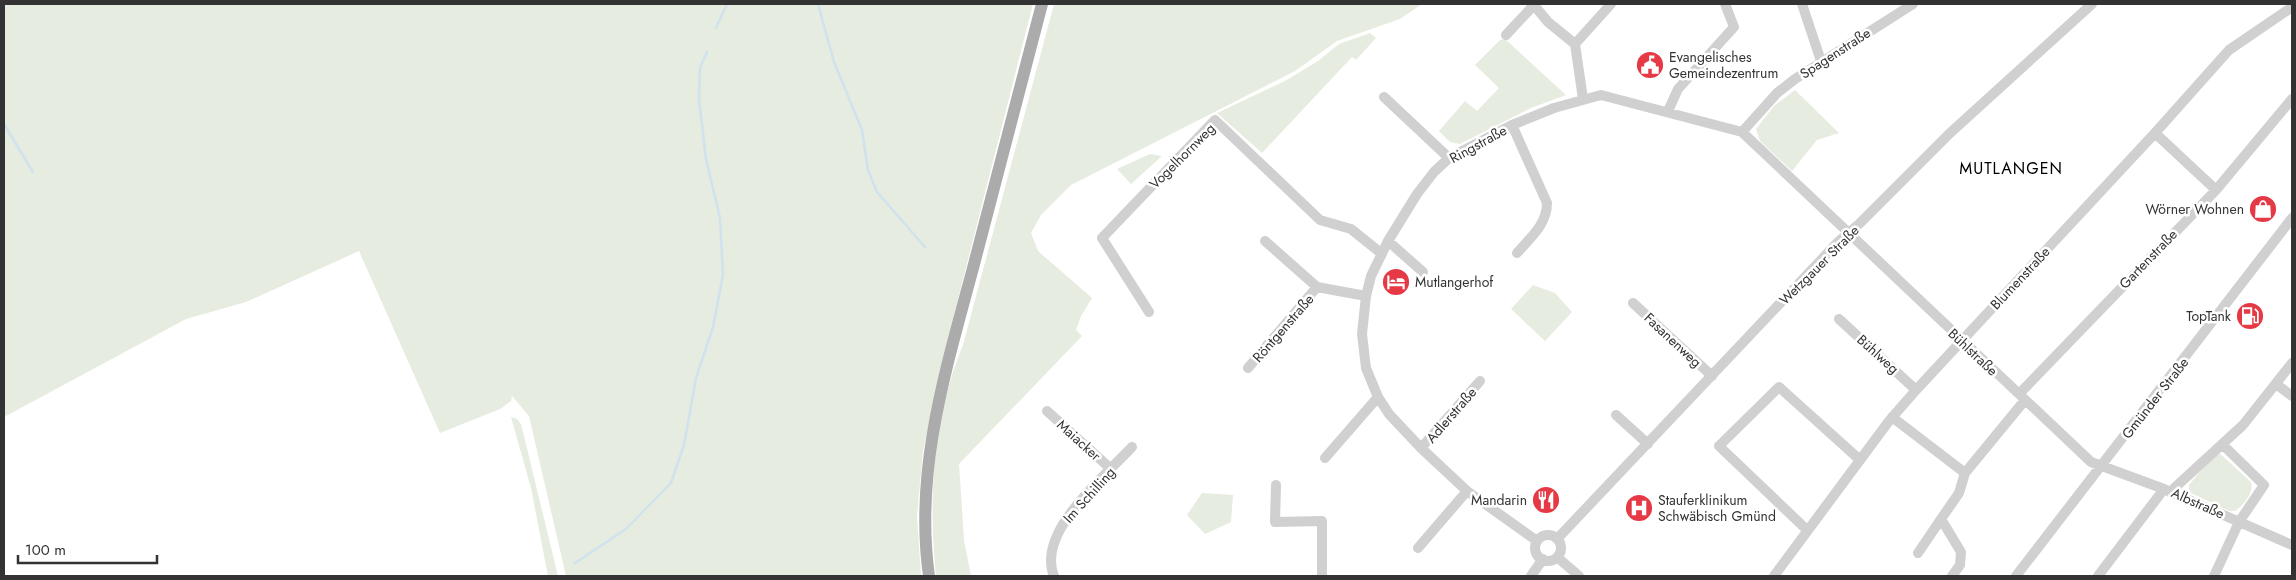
<svg xmlns="http://www.w3.org/2000/svg" width="2296" height="580" viewBox="0 0 2296 580" font-family="Jost,sans-serif">
	<rect width="100%" height="100%" fill="#fff"/>
	<path fill="#e6ecdf" d="M4 4H1033L943 358 923 451 917 516 921 576H566L529 416 512 396 511 401 500 409 440 433 359 251 246 302 186 319 4 417Z
		M1054 4H1422L1400 19 1337 41 1295 71 1071 185 1041 215 1031 233 1038 251 1092 298 1081 316 1076 330 1082 336 959 464 964 540 971 576H936C928 498 933 417 963 345Z
		M1370 33 1376 38 1356 60 1352 57 1262 153 1217 113 1285 81 1318 61 1339 44Z
		M1505 39 1566 95 1531 108 1460 144 1450 142 1439 131 1465 101 1477 111 1499 88 1475 65 1500 40Z
		M1795 90 1839 133 1817 140 1792 171 1760 141 1756 129 1774 106Z
		M1150 154 1162 156 1131 184 1117 169Z
		M1533 285 1555 293 1572 312 1545 341 1511 309Z
		M511 417 517 419 521 424 558 576H548L531 488Z
		M2217 451 2251 482C2254 493 2244 505 2235 511H2229L2191 493 2189 490V485Z
		M1202 493 1233 495 1231 522 1205 534 1187 515Z"/>
	<g fill="none" stroke-linecap="round" stroke-linejoin="round">
		<path stroke="#cfe2ee" stroke-width="2.5" d="M818 4 834 62 862 130 868 170 877 192 925 247
			M716 28 727 4
			M4 124 33 172
			M575 563 626 529 671 483 684 445 696 378 713 327 723 275 720 218 706 159 699 99 700 68 707 52"/>
		<path stroke="#d0d0d0" stroke-width="10" d="M1533 4 1548 22 1575 44 1583 99
			M1802 4 1821 61
			M1506 35 1533 6
			M1575 44 1611 4
			M1384 97 1449 158
			M1668 111 1678 89 1734 27 1725 4
			M1512 125 1547 203C1547 224 1531 237 1517 253
			M1742 132 1777 93 1795 79 1913 4
			M2155 133 2216 190
			M1265 241 1317 287 1366 296
			M1388 241 1423 272
			M1633 303 1712 376
			M1149 312 1102 238 1215 120 1320 220 1351 229 1382 254
			M1839 319 1916 390
			M1248 368 1317 287
			M2276 384 2292 396
			M2019 394 2216 190 2292 99
			M1047 411 1111 469
			M1616 415 1648 444
			M1892 417 1965 473
			M1421 448 1480 381
			M1325 458 1378 397
			M1276 485 1275 522 1322 521V576
			M2170 492 2243 425 2292 363
			M1807 530 1719 446 1779 387 1860 460
			M1535 548a13 13 0 1 1 26 0a13 13 0 1 1-26 0Z
			M1557 539 1839 241 1859 224 1949 134 2092 4
			M1537 541 1467 491 1421 448 1389 414 1378 397 1366 368 1362 334 1366 296 1371 276 1388 241 1417 194 1434 172 1449 158 1512 125 1554 108 1601 95 1742 132 2091 462 2164 489 2292 545
			M1418 548 1467 491
			M1918 553 1941 519
			M1557 557 1579 576
			M1054 576C1036 532 1104 477 1132 447
			M1531 576 1543 559
			M1774 576 1889 421 1916 390 2155 133 2229 50 2292 7
			M1952 576 1960 565 1961 552 1941 519 1959 493 1965 473 2025 400
			M2016 576 2292 218
			M2098 576 2164 489
			M2214 576 2239 522 2264 485 2222 444"/>
		<path stroke="#ababab" stroke-width="12" d="M929 576C914 470 946 369 973 268 996 180 1019 92 1042 4"/>
	</g>
	<defs>
		<symbol id="civic-disc" viewBox="-11 -11 22 22"><circle r="9.5" fill="#e63946" stroke="#fff"/><path d="M-.6-6.5H3V-4.5H.6V-3L4-1V1h2V6H-6V1h2V-1L-.6-3ZM-1.2 2.5V6h2.4V2.5Z" fill="#fff"/></symbol>
		<symbol id="shop-disc" viewBox="-11 -11 22 22"><circle r="9.5" fill="#e63946" stroke="#fff"/><path d="M-5-2.5h2.3a2.7 3.5 0 0 1 5.4 0H5L5.5 6h-11ZM-1.5-2.5h3a1.5 2.3 0 0 0-3 0Z" fill="#fff"/></symbol>
		<symbol id="hotel-disc" viewBox="-11 -11 22 22"><circle r="9.5" fill="#e63946" stroke="#fff"/><path d="M-6-4.5h1.5V1H6V5H4.5V3h-9V5H-6ZM-4 0a1.8 1.8 0 1 1 3.6 0ZM.5 0V-2.5h3Q6-2.5 6 0Z" fill="#fff"/></symbol>
		<symbol id="fuel-disc" viewBox="-11 -11 22 22"><circle r="9.5" fill="#e63946" stroke="#fff"/><path d="M-5.5-6h7V0h2V4h1.3V-2.5L3-4.5l.8-.8L6-3V5H2.5V1h-1V6h-7ZM-4.2-4.7v3.2H.2V-4.7Z" fill="#fff"/></symbol>
		<symbol id="restaurant-disc" viewBox="-11 -11 22 22"><circle r="9.5" fill="#e63946" stroke="#fff"/><path d="M-5-6h1v4h1v-4h1v4h1v-4h1v5L-1.5 .5V6h-2V.5L-5-1ZM5-6V6H3V1.5H1.5Q1.5-4 5-6Z" fill="#fff"/></symbol>
		<symbol id="hospital-disc" viewBox="-11 -11 22 22"><circle r="9.5" fill="#e63946" stroke="#fff"/><path d="M-5-5h3v3.5h4V-5h3V5h-3V1.5h-4V5h-3Z" fill="#fff"/></symbol>
	</defs>
	<g fill-rule="evenodd">
		<use href="#civic-disc" x="1634" y="49" width="32" height="32"/>
		<use href="#shop-disc" x="2247" y="193" width="32" height="32"/>
		<use href="#hotel-disc" x="1380" y="266" width="32" height="32"/>
		<use href="#fuel-disc" x="2234" y="300" width="32" height="32"/>
		<use href="#restaurant-disc" x="1530" y="484" width="32" height="32"/>
		<use href="#hospital-disc" x="1623" y="492" width="32" height="32"/>
	</g>
	<g text-anchor="middle" dominant-baseline="central" stroke-width="5" stroke-linejoin="round" paint-order="stroke">
		<g font-size="14" fill="#333" stroke="#fff">
			<text transform="translate(1835 53) rotate(-33)">Spagenstraße</text>
			<text transform="translate(1478 144) rotate(-29)">Ringstraße</text>
			<text transform="translate(1182 156) rotate(-45)">Vogelhornweg</text>
			<text transform="translate(2148 259) rotate(-46)">Gartenstraße</text>
			<text transform="translate(1819 265) rotate(-45)">Wetzgauer Straße</text>
			<text transform="translate(2020 278) rotate(-47)">Blumenstraße</text>
			<text transform="translate(1283 328) rotate(-49)">Röntgenstraße</text>
			<text transform="translate(1673 340) rotate(43)">Fasanenweg</text>
			<text transform="translate(1973 352) rotate(43)">Bühlstraße</text>
			<text transform="translate(1878 354) rotate(42)">Bühlweg</text>
			<text transform="translate(2155 398) rotate(-52)">Gmünder Straße</text>
			<text transform="translate(1451 415) rotate(-49)">Adlerstraße</text>
			<text transform="translate(1079 440) rotate(42)">Maiacker</text>
			<text transform="translate(1089 495) rotate(-48)">Im Schilling</text>
			<text transform="translate(2198 503) rotate(24)">Albstraße</text>
		</g>
		<g font-size="14" fill="#333" stroke="#fff" text-anchor="start">
			<text x="1669" y="57">Evangelisches<tspan x="1669" dy="16">Gemeindezentrum</tspan></text>
			<text x="2244" y="209" text-anchor="end">Wörner Wohnen</text>
			<text x="1415" y="282">Mutlangerhof</text>
			<text x="2231" y="316" text-anchor="end">TopTank</text>
			<text x="1527" y="500" text-anchor="end">Mandarin</text>
			<text x="1658" y="500">Stauferklinikum<tspan x="1658" dy="16">Schwäbisch Gmünd</tspan></text>
		</g>
		<g font-size="16" letter-spacing="1" fill="#000" stroke="#fff">
			<text x="2011" y="168">MUTLANGEN</text>
		</g>
	</g>
	<rect width="2296" height="580" fill="none" stroke="#333333" stroke-width="10"/>
	<path d="M18 555v8h139v-8" fill="none" stroke="#333333" stroke-width="2.5"/>
	<text x="25" y="555" font-size="15" fill="#333333" stroke="#ffffff" stroke-width="4" paint-order="stroke">100 m</text>
</svg>
